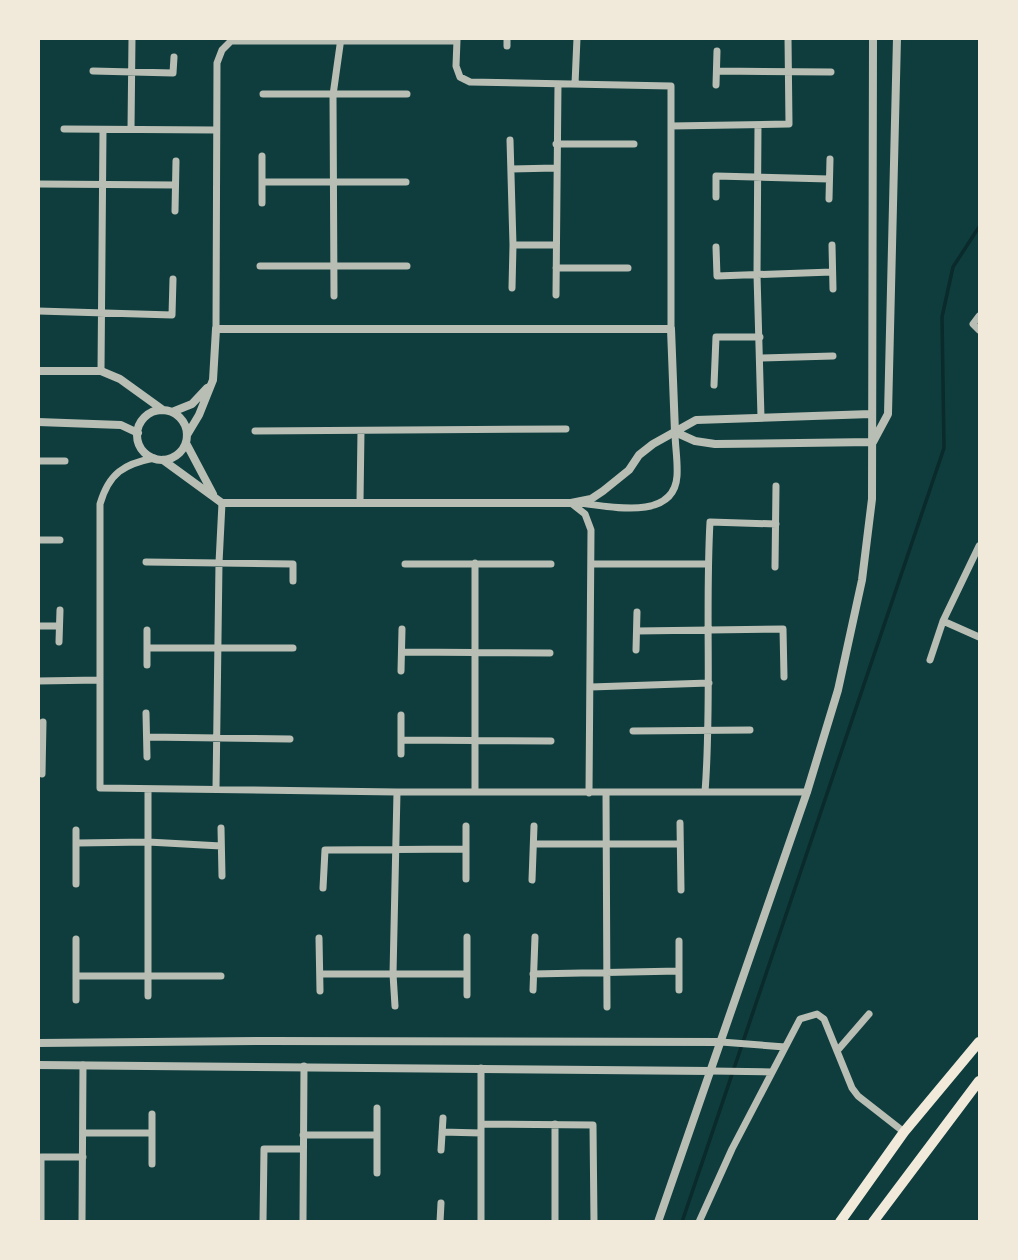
<svg xmlns="http://www.w3.org/2000/svg" width="1018" height="1260" viewBox="0 0 1018 1260" font-family="Barlow,sans-serif">
	<rect width="100%" height="100%" fill="#0f3d3e"/>
	<g fill="none" stroke-linecap="round" stroke-linejoin="round">
		<path stroke="#0a2a2b" stroke-width="3.5" d="M682 1222 944 448 942 317 953 267 979 227"/>
		<path stroke="#b8beb3" stroke-width="7" d="M457 40 456 66 460 77 470 82 671 86V329
			M507 46V38
			M93 71 173 73 174 57
			M717 71 831 72
			M575 84 577 38
			M716 85 717 51
			M263 94H407
			M758 125 757 275 761 417
			M671 126 789 124 788 38
			M64 129 215 130
			M131 129 132 38
			M510 140 513 245 512 288
			M556 144H634
			M262 156V203
			M511 169 556 168
			M262 182H406
			M38 184 175 185
			M716 197V176L829 179
			M829 199 830 159
			M175 211 176 161
			M513 245H556
			M832 245 833 289
			M716 247 717 276 832 272
			M260 266H407
			M556 268H628
			M556 295 558 84
			M334 296 333 95 341 38
			M38 311 172 315 173 279
			M979 316 973 324 979 330
			M216 329 217 63 222 50 231 41H457
			M760 358 833 356
			M101 371 103 130
			M714 385 716 337H760
			M255 431 566 429
			M154 458C124 464 109 473 100 504V788L397 792H807
			M38 461H65
			M360 502 361 431
			M571 503 585 514 591 530 589 793
			M579 503C608 506 674 522 677 476 678 461 675 446 675 432
			M38 540H60
			M146 562 293 564V581
			M405 564H551
			M591 564H708
			M775 567 776 486
			M943 621 979 637
			M38 626H59
			M637 631 783 629 784 677
			M59 642 60 610
			M147 648H293
			M636 650 637 612
			M402 652 550 653
			M930 660 943 621 979 546
			M147 665V630
			M401 671 402 629
			M38 681 100 680
			M591 687 709 683
			M146 713 147 757
			M401 715V754
			M633 731 750 730
			M147 737 290 739
			M401 740 551 741
			M42 774 43 722
			M216 789 219 563 222 503
			M475 791V563
			M705 792C712 702 705 612 710 522L776 524
			M606 793 607 1007
			M680 823 681 890
			M221 828 222 876
			M77 843 148 842 221 846
			M534 844H679
			M466 879V826
			M532 880 534 826
			M76 884V830
			M323 888 325 850 466 849
			M319 938 320 991
			M320 974H467
			M533 974 679 971
			M76 976H221
			M533 990 535 937
			M679 990V941
			M467 995V937
			M148 996V789
			M76 1000V939
			M395 1006 393 974 397 792
			M721 1042 785 1047
			M837 1051 869 1014
			M711 1071 772 1072
			M481 1124 593 1125 594 1222
			M442 1132 481 1133
			M83 1133H152
			M303 1135H377
			M441 1150 443 1118
			M152 1164V1114
			M377 1173V1108
			M41 1222V1157H83
			M82 1222 83 1065
			M263 1222 264 1149H303
			M303 1222 304 1066
			M440 1222 441 1203
			M481 1222V1068
			M555 1222V1124
			M699 1222 732 1149 800 1019 817 1014 824 1019 852 1088 858 1096 904 1132"/>
		<path stroke="#b8beb3" stroke-width="8" d="M38 371H101L120 379 163 410
			M137 435a25 25 0 1 1 50 0a25 25 0 1 1-50 0Z
			M172 412 192 404 207 388
			M38 422 121 425 138 433
			M675 432 695 441 715 444 873 442 888 414 897 38
			M187 435 199 415 213 380 216 329H671L675 432
			M186 443 213 494
			M163 460 222 503H571L591 499 603 491 629 470 639 455 653 444 696 420 871 414
			M38 1043 268 1041 721 1042
			M38 1065 711 1071
			M658 1222 807 792 838 690 862 580 872 499 873 38"/>
		<path stroke="#f1e9da" stroke-width="10" d="M840 1222 904 1132 979 1042
			M873 1222 979 1081"/>
	</g>
	<rect width="1018" height="1260" fill="none" stroke="#f1e9da" stroke-width="80"/>
</svg>
